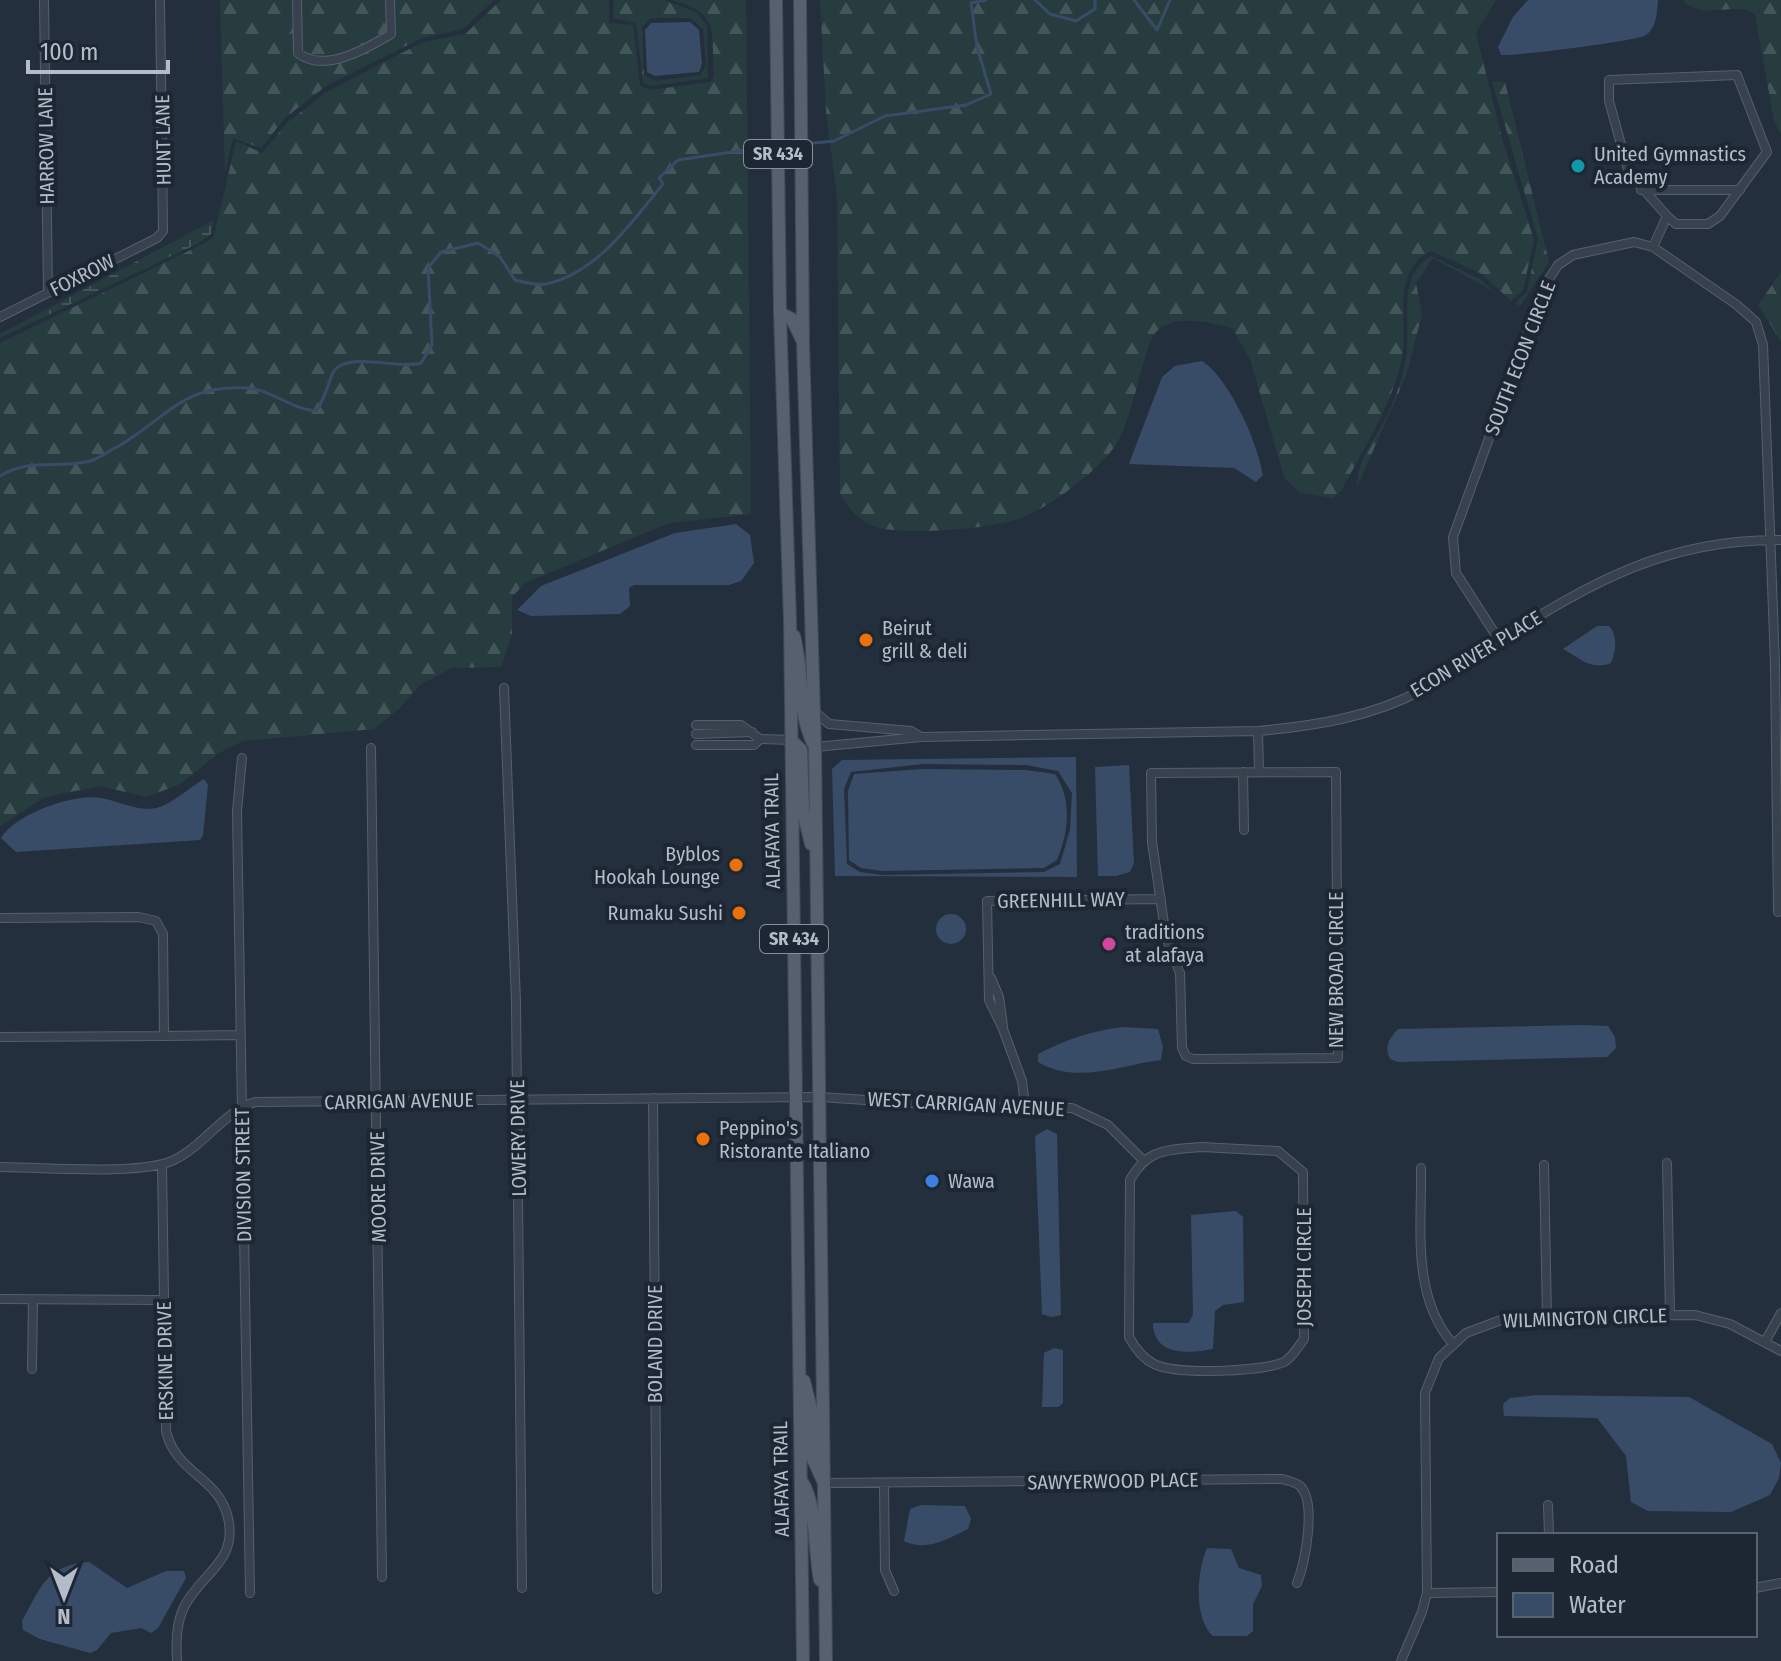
<svg xmlns="http://www.w3.org/2000/svg" width="1781" height="1661" viewBox="0 0 1781 1661" font-family="'Fira Sans Condensed',sans-serif">
	<defs>
		<pattern id="forest-firs" width="22" height="20" patternUnits="userSpaceOnUse" patternTransform="scale(2)"><rect width="22" height="20" fill="#263c3f"/><path d="M5 1l3.5 6h-7zM16 11l3.5 6h-7z" fill="#435659"/></pattern>
		<pattern id="wetland-marsh" width="20" height="14" patternUnits="userSpaceOnUse" patternTransform="scale(2)"><rect width="20" height="14" fill="#263c3f"/><path d="M1 5h8M5 5V1M11 12h8M15 12V8" fill="none" stroke="#435659"/></pattern>
	</defs>
	<rect width="100%" height="100%" fill="#242f3e"/>
	<path fill="url(#forest-firs)" fill-rule="evenodd" d="M220 0H494L463 29 422 38 326 86 285 118 261 148 233 138 225 172Z
		M501 0H609V23L633 25 640 86 650 90 710 82 714 76C711 30 721 13 671 0H746L751 514 669 523 525 583 512 597V634L501 667 452 668 420 685 400 708 374 729 243 741 219 753 180 784 147 797 100 786 45 797 0 826V343L209 241 214 236 236 141 262 153 288 122 328 91 423 42 465 34Z
		M614 0H664L696 12 707 26 708 78 650 86 643 82 636 23 613 18ZM690 18 703 29 706 64 701 75 655 81 644 75 642 27 651 18Z
		M820 0H1496L1476 33 1502 138 1534 240 1523 290 1511 301 1482 274 1431 251C1389 273 1410 323 1401 362 1390 409 1363 450 1341 491L1333 498 1300 493 1284 477 1250 359 1232 328C1210 323 1174 313 1156 332 1143 346 1134 419 1115 446 1098 471 1052 505 1024 517 999 529 907 535 880 528 861 523 848 510 840 493L837 197 826 111Z
		M1683 0H1781V134L1774 121 1755 14C1735 0 1701 22 1683 0Z
		M1492 81 1505 82 1549 262 1520 306 1515 303 1527 292 1538 239Z
		M1431 256 1480 279 1495 292 1433 258 1416 283 1422 314 1406 376 1357 487C1357 460 1375 439 1387 415 1395 400 1402 379 1405 363 1413 327 1394 277 1431 256Z
		M1781 272V341L1758 305Z"/>
	<path fill="url(#wetland-marsh)" d="M214 220 211 234 197 244 0 338V334Z"/>
	<path fill="#394c67" fill-rule="evenodd" d="M1528 0H1658C1657 12 1657 27 1646 35 1638 41 1516 56 1501 55L1498 47 1513 17Z
		M690 22 699 30 702 64 699 72 655 76 647 72 645 30 651 23Z
		M1202 361C1229 378 1258 443 1263 475L1256 482 1234 468 1129 464 1162 377 1175 366Z
		M736 524 750 535 754 563 741 581 729 585H634L629 588 630 606 620 614 531 616 517 610 541 586 675 533Z
		M1597 626H1609C1618 636 1616 651 1611 663 1591 671 1580 658 1563 649Z
		M1076 757 1077 877 835 876 832 769 842 760ZM923 764 1026 765 1058 771 1072 793 1070 830 1060 864 1044 872 882 875 860 872 847 864 844 789 851 772Z
		M1129 765 1134 863 1130 872 1116 876H1098L1095 767Z
		M923 769 1026 770 1055 774C1072 799 1069 832 1057 860L1044 868 882 871 861 868 849 860 848 791 854 774Z
		M204 779 208 785 203 835 200 840 16 852 1 838C15 814 75 793 101 798 119 801 138 812 156 808 171 805 190 787 204 779Z
		M936 929a15 15 0 1 1 30 0a15 15 0 1 1-30 0Z
		M1581 1025 1608 1026 1615 1037 1616 1048 1607 1057 1398 1062 1390 1059C1384 1046 1389 1039 1398 1029Z
		M1122 1027 1158 1029 1163 1047 1161 1060C1121 1065 1076 1085 1038 1062V1054C1065 1040 1091 1031 1122 1027Z
		M1047 1129 1057 1134 1061 1315 1051 1317 1042 1314 1035 1136Z
		M1236 1211 1243 1217 1244 1302 1223 1305 1215 1311 1213 1349C1189 1354 1153 1356 1153 1323H1189L1193 1314 1191 1215Z
		M1054 1348 1063 1350V1403L1058 1407H1042L1044 1353Z
		M1537 1395 1689 1397 1772 1444 1781 1463 1779 1478 1770 1495 1731 1512 1648 1511 1631 1502 1626 1456 1597 1418 1504 1416 1503 1404 1510 1398Z
		M921 1505 965 1506 971 1519 968 1529C948 1539 926 1552 904 1541L910 1509Z
		M1207 1548 1231 1549 1239 1568 1261 1575 1262 1586 1253 1604V1631L1247 1636H1213C1193 1618 1197 1571 1207 1548Z
		M89 1562 127 1588 166 1571H184L186 1578 158 1628 151 1633 141 1628 111 1633 97 1650 90 1653 40 1639 23 1630 22 1621C41 1587 46 1565 89 1562Z"/>
	<g fill="none" stroke-linecap="round" stroke-linejoin="round">
		<path stroke="#394c67" stroke-width="3" d="M1035 0 1050 14 1076 21 1095 9V0
			M1134 0 1157 30 1170 0
			M804 144 834 141 885 116 966 105 991 94 977 47 971 3 986 0
			M780 146 796 144
			M0 476C29 458 59 469 90 461 99 459 108 451 117 447 168 418 181 384 247 388 272 390 291 409 316 411 327 396 328 381 334 371 348 351 399 370 421 363L432 345 428 268 441 252 478 243 500 257 515 280C524 282 536 286 546 284 597 273 632 222 663 184L659 178 678 160 772 146"/>
		<defs>
			<path id="minor" d="M44 0 48 292
				M297 0 298 53C325 74 367 48 391 34L390 0
				M1641 190H1740
				M1653 247 1667 216 1629 173 1609 101V80L1737 75 1767 152 1720 216 1708 224H1676L1667 216
				M0 317 157 238 163 231 160 0
				M1499 640 1456 573 1453 537 1545 285 1558 265 1573 255 1634 242 1653 247 1737 305 1756 322 1763 345 1775 664 1778 912
				M504 688 516 1002 522 1588
				M815 712 829 724 911 731 921 737
				M696 725H741L760 739 791 740
				M1258 731 1259 772
				M696 734 752 732
				M696 745H754L760 739
				M815 747 921 737 1258 731C1314 726 1372 717 1422 690 1449 675 1473 656 1499 640 1593 582 1666 539 1781 540
				M371 748 382 1577
				M242 758 237 811 250 1593
				M1243 772 1244 830
				M1336 772 1338 1058 1193 1059 1186 1056 1182 1048 1180 973 1166 937 1152 842 1151 773Z
				M0 918 139 917 156 921 163 934 164 1036 0 1037
				M991 978 999 997 1003 1026
				M164 1036 240 1035
				M653 1098 657 1589
				M1025 1106 1022 1081 1003 1029 989 1000 987 901 1161 899
				M1202 1147 1278 1151 1303 1172 1304 1339C1298 1347 1292 1358 1284 1362 1261 1372 1176 1375 1154 1364 1142 1358 1135 1348 1129 1337L1130 1180C1148 1148 1167 1150 1202 1147Z
				M1667 1163 1670 1315
				M162 1165 166 1431C176 1474 219 1477 228 1518 238 1562 201 1573 184 1607 176 1624 176 1642 177 1661
				M1544 1165 1547 1317
				M0 1167C42 1167 140 1176 174 1160 205 1145 223 1112 255 1102L820 1097 971 1107 1072 1108 1108 1125 1142 1159
				M1421 1168C1422 1227 1411 1296 1453 1344
				M0 1299 163 1300
				M1765 1342 1781 1313
				M32 1369 33 1300
				M824 1483 1282 1479C1288 1481 1296 1482 1300 1486 1317 1502 1305 1563 1297 1583
				M884 1483 885 1570 894 1591
				M1548 1505 1549 1535
				M1755 1588 1781 1583
				M1427 1593 1499 1592
				M1401 1661 1422 1612 1427 1593 1425 1393 1439 1358 1466 1333 1509 1317 1695 1315 1730 1324 1781 1351"/>
			<path id="primary" d="M776 0 780 313 790 621 803 1661
				M800 0 803 343 815 747 826 1661
				M780 313 792 319 802 340
				M794 636C804 672 797 711 813 743
				M791 740 801 750 803 811 811 844
				M804 1381 812 1413V1457L824 1483
				M802 1482C817 1504 814 1552 820 1580"/>
		</defs>
		<use href="#minor" stroke="#565f6c" stroke-width="10"/>
		<use href="#primary" stroke="#414a57" stroke-width="14"/>
		<use href="#minor" stroke="#38414e" stroke-width="8"/>
		<use href="#primary" stroke="#56606e" stroke-width="12"/>
	</g>
	<circle fill="#0f9aa8" stroke="#1d2633" stroke-width="3" cx="1578" cy="166" r="8"/>
	<g fill="#e8710a" stroke="#1d2633" stroke-width="3">
		<circle cx="866" cy="640" r="8"/>
		<circle cx="736" cy="865" r="8"/>
		<circle cx="739" cy="913" r="8"/>
		<circle cx="703" cy="1139" r="8"/>
	</g>
	<circle fill="#d1479c" stroke="#1d2633" stroke-width="3" cx="1109" cy="944" r="8"/>
	<circle fill="#3f7fe0" stroke="#1d2633" stroke-width="3" cx="932" cy="1181" r="8"/>
	<g text-anchor="middle" dominant-baseline="central" stroke-width="8" stroke-linejoin="round" paint-order="stroke">
		<g fill="#1d2633" stroke="#878f9c" stroke-width="2">
			<rect x="744" y="140" width="68" height="28" rx="6"/>
			<rect x="760" y="925" width="68" height="28" rx="6"/>
		</g>
		<g font-size="18" font-weight="bold" fill="#b4bcc9">
			<text x="778" y="154">SR 434</text>
			<text x="794" y="939">SR 434</text>
		</g>
		<g font-size="20" fill="#b4bcc9" stroke="#1d2633">
			<text transform="translate(163 140) rotate(-91)">HUNT LANE</text>
			<text transform="translate(46 146) rotate(-91)">HARROW LANE</text>
			<text transform="translate(82 275) rotate(-27)">FOXROW</text>
			<text transform="translate(1520 358) rotate(-69)">SOUTH ECON CIRCLE</text>
			<text transform="translate(1476 654) rotate(-31)">ECON RIVER PLACE</text>
			<text transform="translate(772 831) rotate(-91)">ALAFAYA TRAIL</text>
			<text transform="translate(1061 900) rotate(-1)">GREENHILL WAY</text>
			<text transform="translate(1336 970) rotate(-90)">NEW BROAD CIRCLE</text>
			<text transform="translate(399 1101) rotate(-1)">CARRIGAN AVENUE</text>
			<text transform="translate(966 1104) rotate(3)">WEST CARRIGAN AVENUE</text>
			<text transform="translate(518 1138) rotate(-91)">LOWERY DRIVE</text>
			<text transform="translate(243 1175) rotate(-91)">DIVISION STREET</text>
			<text transform="translate(378 1187) rotate(-91)">MOORE DRIVE</text>
			<text transform="translate(1304 1267) rotate(-90)">JOSEPH CIRCLE</text>
			<text transform="translate(1585 1318) rotate(-2)">WILMINGTON CIRCLE</text>
			<text transform="translate(655 1344) rotate(-90)">BOLAND DRIVE</text>
			<text transform="translate(165 1361) rotate(-91)">ERSKINE DRIVE</text>
			<text transform="translate(781 1479) rotate(-91)">ALAFAYA TRAIL</text>
			<text transform="translate(1113 1481) rotate(-1)">SAWYERWOOD PLACE</text>
		</g>
		<g font-size="20" fill="#b4bcc9" stroke="#1d2633" text-anchor="start">
			<text x="1594" y="154">United Gymnastics<tspan x="1594" dy="23">Academy</tspan></text>
			<text x="882" y="628">Beirut<tspan x="882" dy="23">grill &amp; deli</tspan></text>
			<text x="720" y="854" text-anchor="end">Byblos<tspan x="720" dy="23">Hookah Lounge</tspan></text>
			<text x="723" y="913" text-anchor="end">Rumaku Sushi</text>
			<text x="1125" y="932">traditions<tspan x="1125" dy="23">at alafaya</tspan></text>
			<text x="719" y="1128">Peppino's<tspan x="719" dy="23">Ristorante Italiano</tspan></text>
			<text x="948" y="1181">Wawa</text>
		</g>
	</g>
	<rect x="1497" y="1533" width="260" height="104" fill="#1d2633" stroke="#59626f" stroke-width="2"/>
	<rect x="1513" y="1559" width="40" height="12" fill="#56606e" stroke="#59626f" stroke-width="2"/>
	<text x="1569" y="1573" font-size="24" fill="#b4bcc9">Road</text>
	<rect x="1513" y="1593" width="40" height="24" fill="#394c67" stroke="#59626f" stroke-width="2"/>
	<text x="1569" y="1613" font-size="24" fill="#b4bcc9">Water</text>
	<g transform="translate(64 1597) rotate(180)" stroke="#1d2633" stroke-width="6" paint-order="stroke">
	<path d="M0-6L14 30L0 20L-14 30Z" fill="#b4bcc9"/>
	<text y="-12" font-size="22" font-weight="bold" text-anchor="middle" fill="#b4bcc9">N</text>
	</g>
	<path d="M28 60v12h140v-12" fill="none" stroke="#b4bcc9" stroke-width="4"/>
	<text x="40" y="60" font-size="24" fill="#b4bcc9" stroke="#1d2633" stroke-width="6" paint-order="stroke">100 m</text>
</svg>
